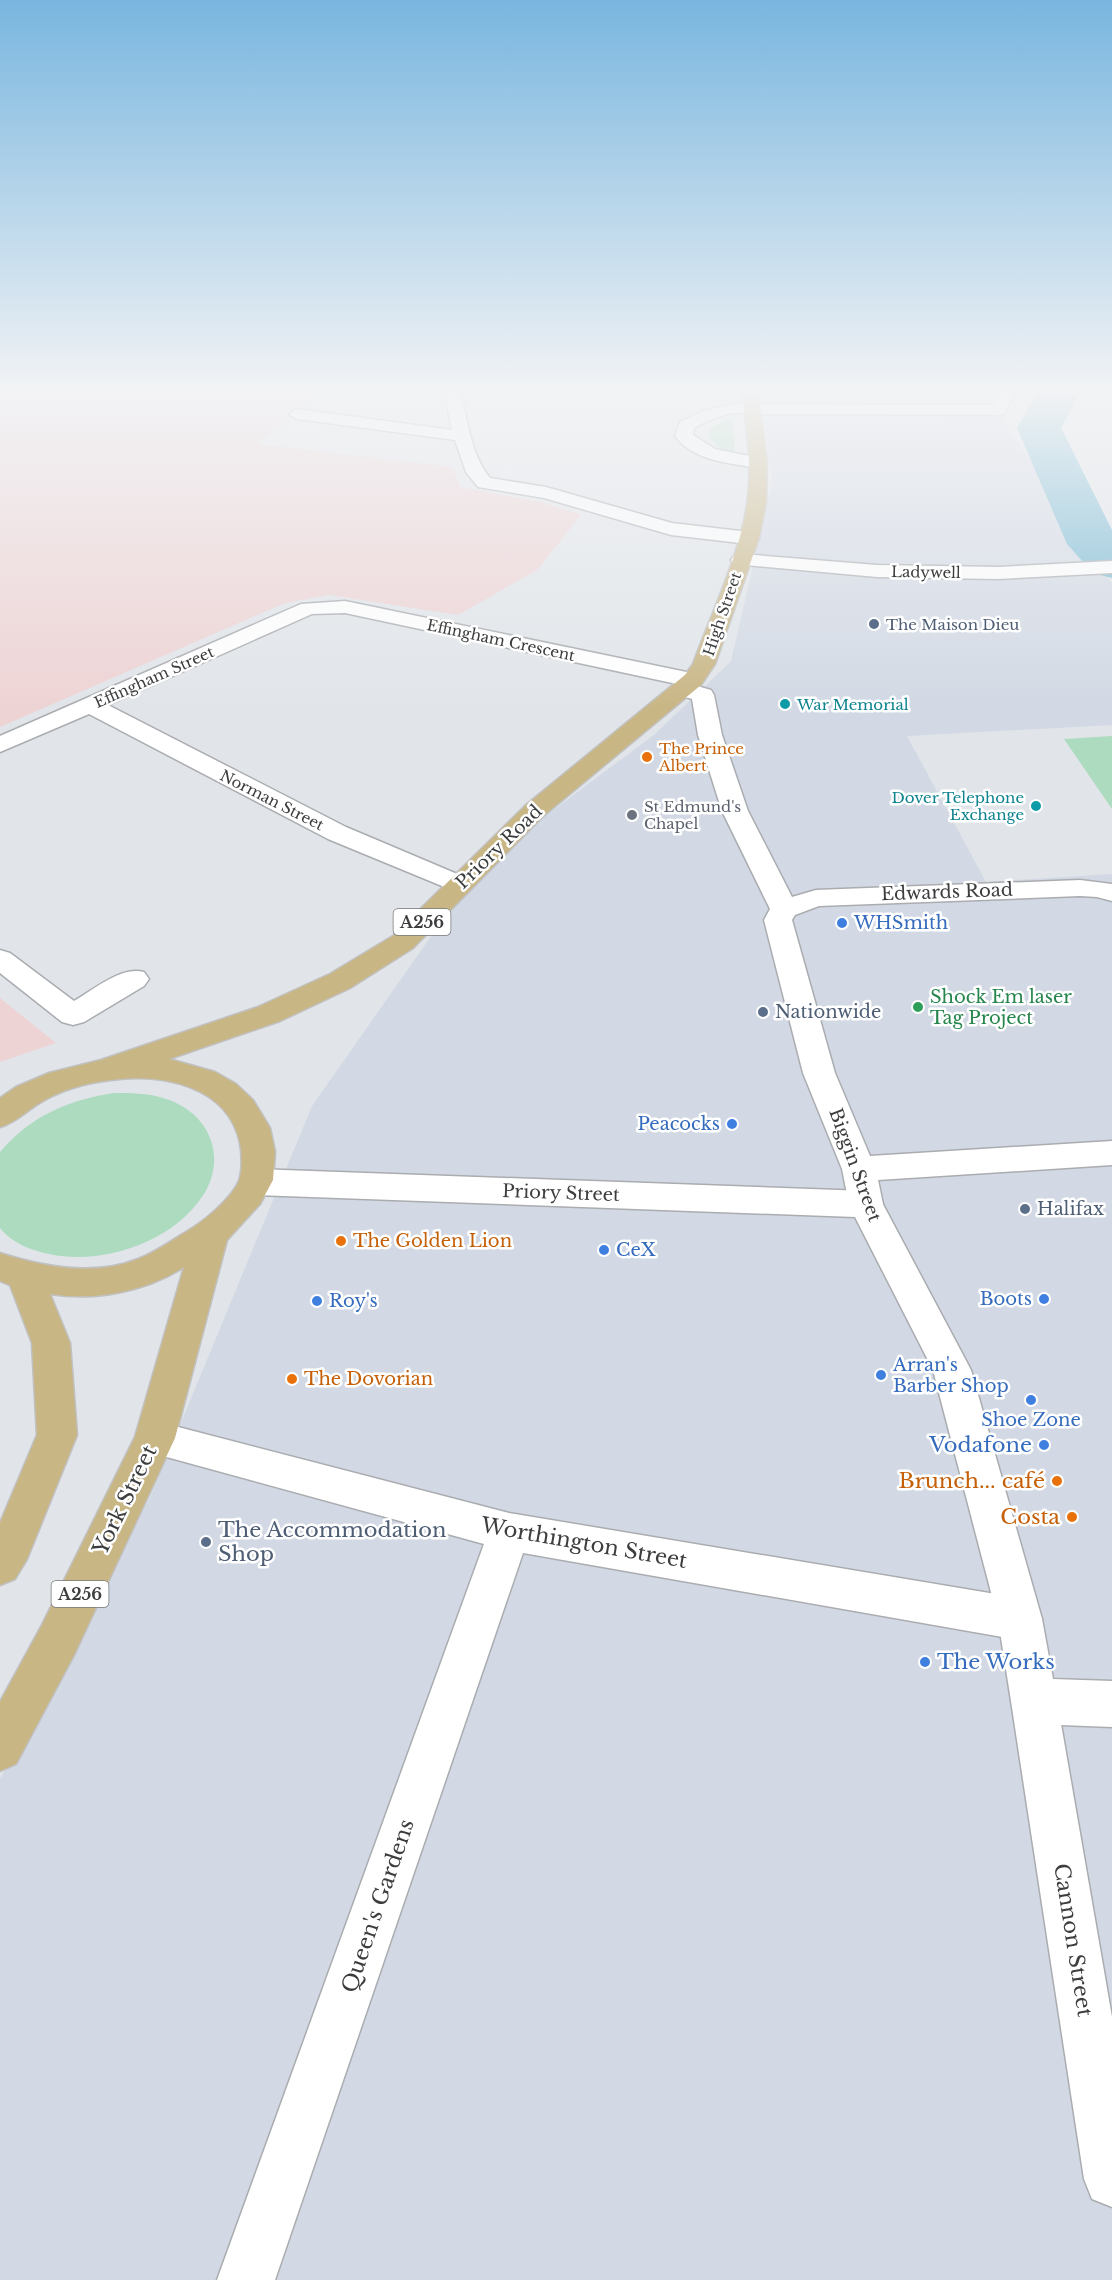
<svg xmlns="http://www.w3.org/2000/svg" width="1112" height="2280" viewBox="0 0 1112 2280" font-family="'Libre Baskerville',serif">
	<rect width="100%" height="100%" fill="#e1e5e9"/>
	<path fill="#d2d9e4" d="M998 412 1112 583V725L907 736 986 882 1112 874V2280H0V1779L151 1495 312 1106 483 862 654 735 731 661 772 483 764 414Z"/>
	<path fill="#eed3d4" d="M0 390H325L257 444 452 467 460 487 541 502 581 515 537 570 458 615 329 595 285 603 0 727Z
		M0 998 56 1043 0 1062Z"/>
	<path fill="#addbbf" d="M732 417 735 455C724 451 713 446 709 435L711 428Z
		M1112 736V809L1064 739Z
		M114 1093C131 1093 147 1093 163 1098 209 1111 229 1157 202 1197 173 1240 111 1262 61 1256 39 1253 14 1246 0 1228V1152C31 1116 68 1100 114 1093Z"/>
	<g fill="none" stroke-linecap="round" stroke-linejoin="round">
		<path fill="#74b8d2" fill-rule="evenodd" d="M1040 390H1082L1061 428 1112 530V578L1093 573 1067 544 1017 428Z"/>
		<defs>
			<path id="street" d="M444 390H460C467 419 471 455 490 478L546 487 672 523 749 532 756 534 759 538 756 542 749 544 671 535 544 498 478 487 466 472 455 440 297 419 289 414 297 409 452 430Z
				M1000 390H1016L1004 414 998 415 751 414C733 409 710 419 694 428L693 435 715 449 764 459 767 463 764 467 758 468C730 463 693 461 675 436L680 422 703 411 750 401 757 404 992 405Z
				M345 601 701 675 704 680 697 686 711 690 714 695 722 735 748 811 792 897 816 890 1080 880 1112 884V901L1097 897 1080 896 819 906 795 915 792 920 835 1073 870 1156 1112 1141V1165L878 1180 883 1204 878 1213 866 1217 854 1213 849 1204 842 1169 803 1073 764 920 770 909 722 811 698 735 692 699 675 694 672 689 677 684 345 613 312 614 108 705 346 827 469 879 473 885 469 891 459 893 328 839 89 714 0 752V736L301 604Z
				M0 950 10 953 74 1001C95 989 121 966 144 972L149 979 144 986 84 1022 73 1025 62 1022 0 973Z
				M155 1421 509 1513 1020 1598 1035 1604 1042 1619 1035 1634 1020 1640 523 1553 275 2280H217L484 1544 141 1450 135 1438 141 1426Z
				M1034 1678 1050 1685 1057 1701 1112 2017V2207L1092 2199 1084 2179 1011 1701 1018 1685Z"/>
			<path id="secondary" d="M741 554 877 565 999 567 1112 561V573L999 579 877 577 734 564 731 560 734 556Z
				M256 1169 866 1191 878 1195 971 1370 1042 1619 1053 1679 1112 1681V1727L1034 1724 1018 1717 1011 1701 998 1619 933 1370 855 1217 256 1195 244 1191 239 1182 244 1173Z"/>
			<path id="primary" d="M742 390H758L767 463 766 503 759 538 715 664 701 685 543 816 413 948 350 988 280 1021 169 1059 215 1072 236 1084 253 1100 270 1128 275 1152 273 1180 260 1204 227 1240 175 1438 74 1655 16 1764 0 1771V1702L42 1625 135 1437 184 1267C145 1292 95 1301 50 1294L70 1343 77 1435 27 1559 15 1579 0 1585V1523L37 1435 32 1343 10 1285 0 1281V1253C43 1267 94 1277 138 1259 154 1253 171 1241 186 1232 203 1222 229 1201 238 1183 243 1173 242 1153 240 1143 228 1085 161 1073 111 1080 85 1083 60 1090 38 1104 25 1112 15 1123 0 1127V1098L16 1087 49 1073 101 1060 258 1007 330 974 393 936 525 806 685 675 693 664C711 615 740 554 747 504 753 467 746 427 742 390Z"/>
		</defs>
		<use href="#street" stroke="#aaacb0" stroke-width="3"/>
		<use href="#secondary" stroke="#aaacb0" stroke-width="3"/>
		<use href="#primary" stroke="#c1c1c1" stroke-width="3"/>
		<use href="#street" fill="#fff" fill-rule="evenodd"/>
		<use href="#secondary" fill="#fff" fill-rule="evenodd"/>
		<use href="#primary" fill="#c9b685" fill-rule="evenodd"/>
	</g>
	<linearGradient id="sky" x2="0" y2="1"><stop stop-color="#79b6df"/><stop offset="0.55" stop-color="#f2f3f5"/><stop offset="1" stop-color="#f2f3f5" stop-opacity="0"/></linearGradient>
	<rect width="1112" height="709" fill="url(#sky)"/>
	<g fill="#5c6f8a" stroke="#fff" stroke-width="2">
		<circle cx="874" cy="624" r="6"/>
		<circle cx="763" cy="1012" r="6"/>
		<circle cx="1025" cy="1209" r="6"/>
		<circle cx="206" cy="1542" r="6"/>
	</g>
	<g fill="#0f9aa8" stroke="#fff" stroke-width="2">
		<circle cx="785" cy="704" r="6"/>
		<circle cx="1036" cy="806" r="6"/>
	</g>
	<g fill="#e8710a" stroke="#fff" stroke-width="2">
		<circle cx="647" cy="757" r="6"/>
		<circle cx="341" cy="1241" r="6"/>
		<circle cx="292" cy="1379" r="6"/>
		<circle cx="1057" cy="1481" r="6"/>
		<circle cx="1072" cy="1517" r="6"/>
	</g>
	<circle fill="#6b7280" stroke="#fff" stroke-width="2" cx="632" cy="815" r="6"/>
	<g fill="#3f7fe0" stroke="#fff" stroke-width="2">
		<circle cx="842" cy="923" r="6"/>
		<circle cx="732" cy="1124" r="6"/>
		<circle cx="604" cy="1250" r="6"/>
		<circle cx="1044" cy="1299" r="6"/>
		<circle cx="317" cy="1301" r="6"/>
		<circle cx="881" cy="1375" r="6"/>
		<circle cx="1031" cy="1400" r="6"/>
		<circle cx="1044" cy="1445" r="6"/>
		<circle cx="925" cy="1662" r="6"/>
	</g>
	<circle fill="#2e9e5b" stroke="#fff" stroke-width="2" cx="918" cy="1007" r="6"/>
	<g text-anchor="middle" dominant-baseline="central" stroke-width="5" stroke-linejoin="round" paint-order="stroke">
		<g font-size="15" fill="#3c3d3e" stroke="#fff">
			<text transform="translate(926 572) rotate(1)">Ladywell</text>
			<text transform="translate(722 614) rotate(-71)">High Street</text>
			<text transform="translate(501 640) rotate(12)">Effingham Crescent</text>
			<text transform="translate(154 677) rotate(-24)">Effingham Street</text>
			<text transform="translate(272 800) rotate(27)">Norman Street</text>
		</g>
		<g font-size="15" fill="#4e5e75" stroke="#fff" text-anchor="start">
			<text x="886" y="624">The Maison Dieu</text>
		</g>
		<g font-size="15" fill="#0d838f" stroke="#fff" text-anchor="start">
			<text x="797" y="704">War Memorial</text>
			<text x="1024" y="797" text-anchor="end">Dover Telephone<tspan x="1024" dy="17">Exchange</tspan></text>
		</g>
		<g font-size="15" fill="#c56008" stroke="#fff" text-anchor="start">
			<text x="659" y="748">The Prince<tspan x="659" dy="17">Albert</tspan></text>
		</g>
		<g font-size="15" fill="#5b616d" stroke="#fff" text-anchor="start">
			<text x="644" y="806">St Edmund's<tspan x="644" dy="17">Chapel</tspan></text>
		</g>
		<g fill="#fff" stroke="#767778" stroke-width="1.5">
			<rect x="393.5" y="909" width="57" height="26" rx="4.5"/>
			<rect x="51.5" y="1581" width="57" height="26" rx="4.5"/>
		</g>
		<g font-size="16" font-weight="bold" fill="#3c3d3e">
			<text x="422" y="922">A256</text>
			<text x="80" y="1594">A256</text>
		</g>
		<g font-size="18" fill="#3c3d3e" stroke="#fff">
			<text transform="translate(499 847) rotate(-44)">Priory Road</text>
			<text transform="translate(947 892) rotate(-2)">Edwards Road</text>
			<text transform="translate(855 1165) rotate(70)">Biggin Street</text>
			<text transform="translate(561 1193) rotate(2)">Priory Street</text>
		</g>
		<g font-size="18" fill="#366cbe" stroke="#fff" text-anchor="start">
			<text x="854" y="923">WHSmith</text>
			<text x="720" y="1124" text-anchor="end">Peacocks</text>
			<text x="616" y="1250">CeX</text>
			<text x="1032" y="1299" text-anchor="end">Boots</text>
			<text x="329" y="1301">Roy's</text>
			<text x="893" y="1365">Arran's<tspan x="893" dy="21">Barber Shop</tspan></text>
			<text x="1031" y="1420" text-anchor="middle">Shoe Zone</text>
		</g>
		<g font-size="18" fill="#27864d" stroke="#fff" text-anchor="start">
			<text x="930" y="997">Shock Em laser<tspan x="930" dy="21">Tag Project</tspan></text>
		</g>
		<g font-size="18" fill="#4e5e75" stroke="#fff" text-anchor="start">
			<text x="775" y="1012">Nationwide</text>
			<text x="1037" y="1209">Halifax</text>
		</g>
		<g font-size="18" fill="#c56008" stroke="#fff" text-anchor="start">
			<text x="353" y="1241">The Golden Lion</text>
			<text x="304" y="1379">The Dovorian</text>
		</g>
		<g font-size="21" fill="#366cbe" stroke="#fff" text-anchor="end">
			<text x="1032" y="1445">Vodafone</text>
			<text x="937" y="1662" text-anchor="start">The Works</text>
		</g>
		<g font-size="21" fill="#c56008" stroke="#fff" text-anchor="end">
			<text x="1045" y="1481">Brunch... café</text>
			<text x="1060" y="1517">Costa</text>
		</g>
		<g font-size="21" fill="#3c3d3e" stroke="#fff">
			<text transform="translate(125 1500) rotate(-64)">York Street</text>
			<text transform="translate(584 1543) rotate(10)">Worthington Street</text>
			<text transform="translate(378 1906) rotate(-71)">Queen's Gardens</text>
			<text transform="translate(1073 1940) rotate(81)">Cannon Street</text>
		</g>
		<g font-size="21" fill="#4e5e75" stroke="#fff" text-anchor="start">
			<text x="218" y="1530">The Accommodation<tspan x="218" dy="24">Shop</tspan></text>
		</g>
	</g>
</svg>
